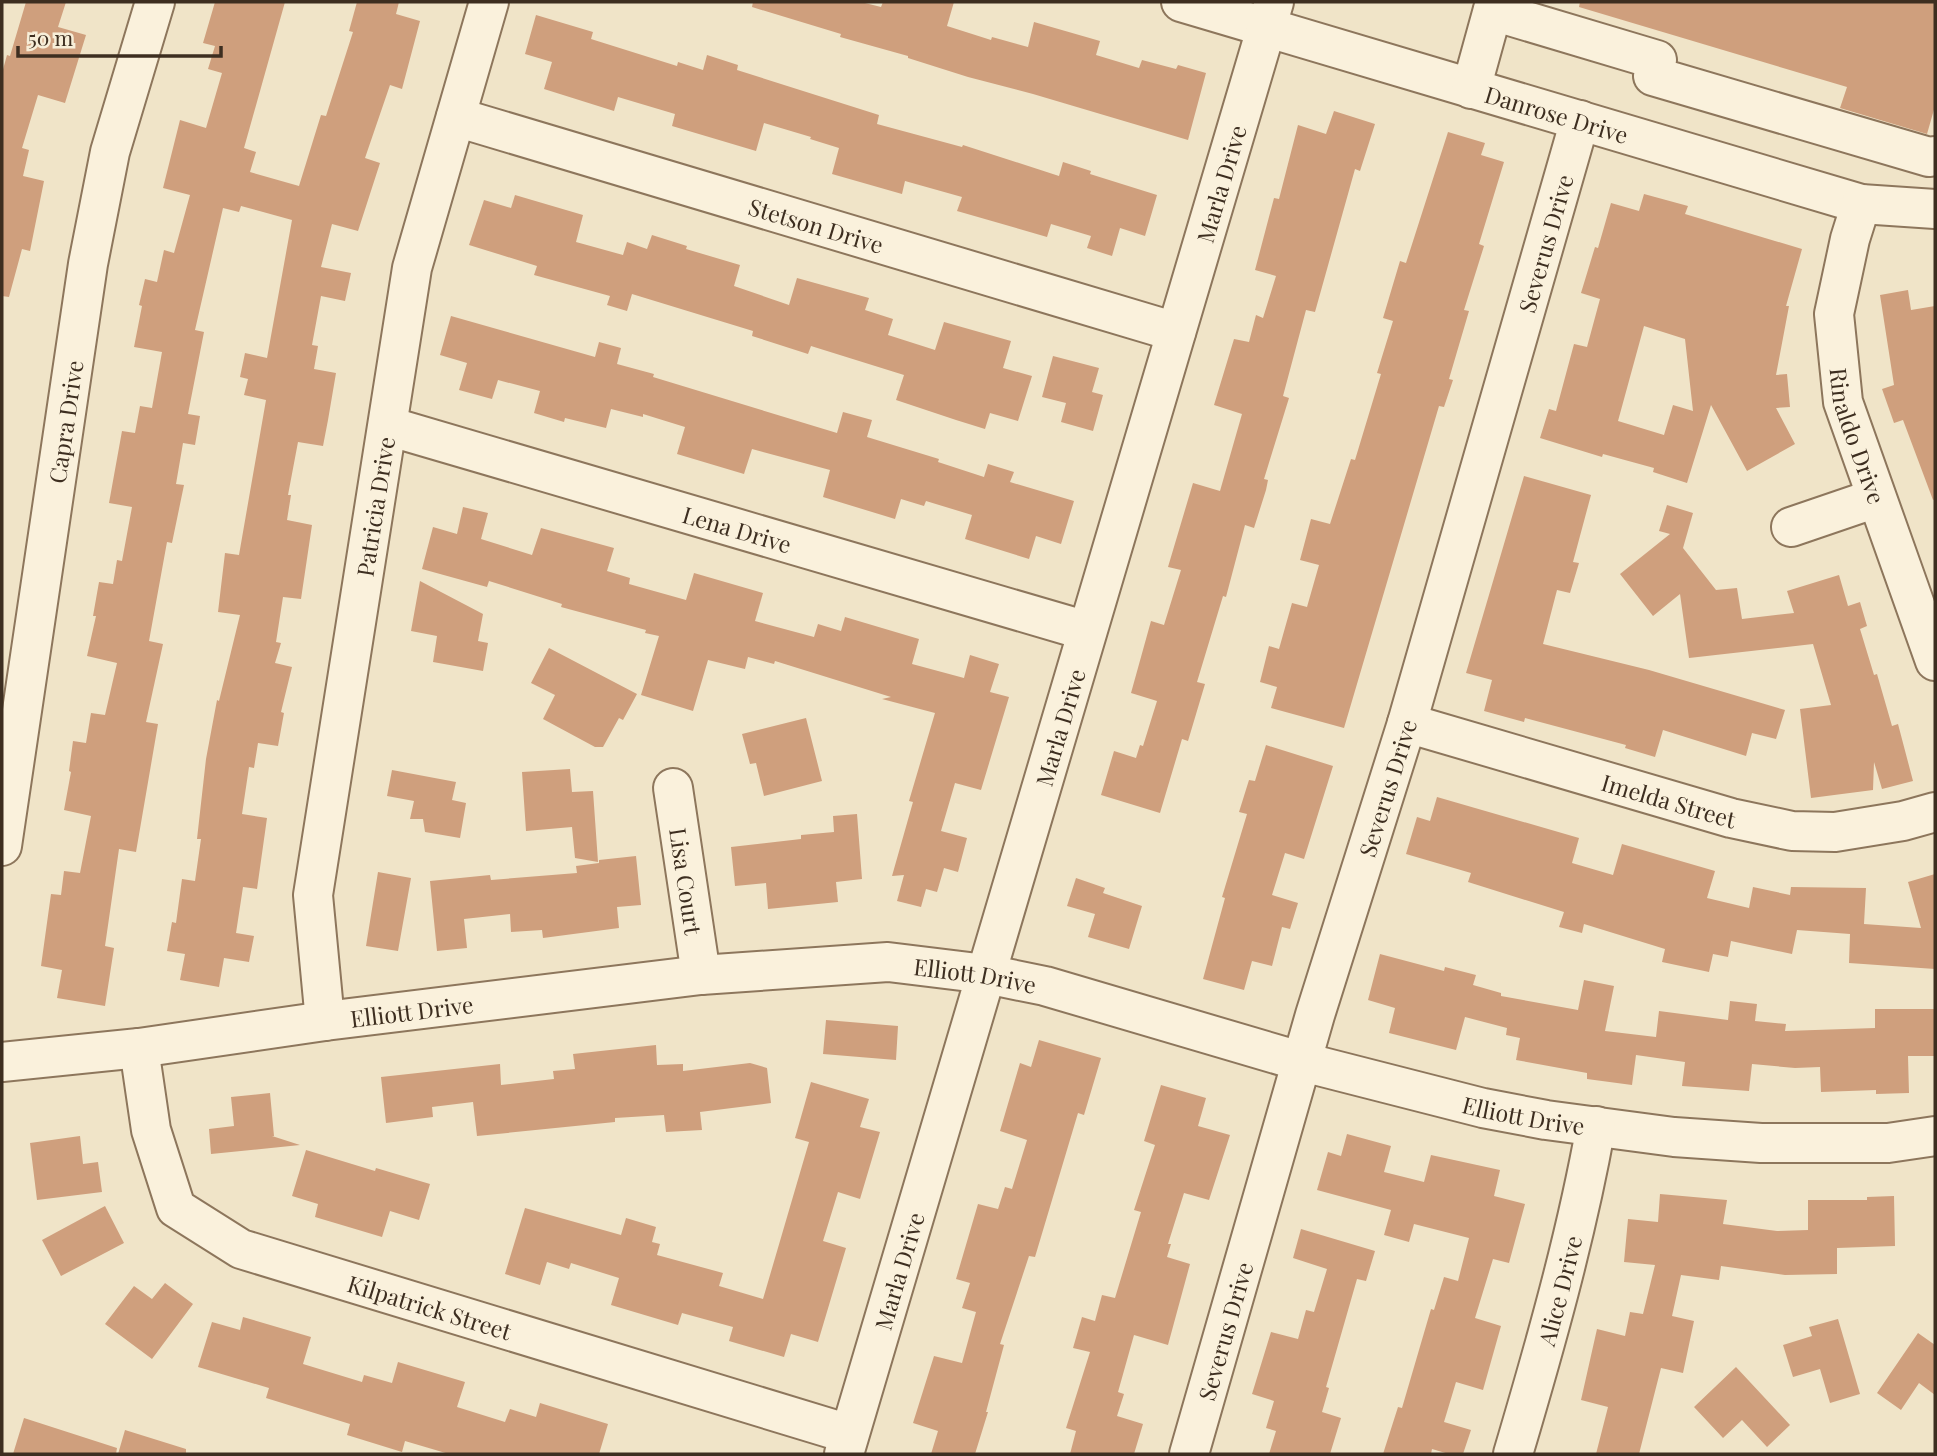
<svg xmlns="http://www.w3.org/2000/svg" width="1937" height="1456" viewBox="0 0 1937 1456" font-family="'Playfair Display',serif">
	<rect width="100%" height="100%" fill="#f0e4c8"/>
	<path fill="#cf9f7d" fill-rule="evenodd" d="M26 2H66L58 27 86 35 65 103 38 95 22 148 29 150 23 176 44 181 30 251 22 249 9 297 2 296V73L7 55 10 56Z
		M215 2H285L244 148 256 152 250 172 299 186 321 115 326 116 353 32 349 31 357 2H399L396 14 420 21 402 89 390 85 365 158 380 163 358 231 332 224 321 267 351 273 345 301 321 296 312 345 318 346 314 369 336 373 328 420 323 446 298 442 288 495H291L287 520 312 525 301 599 283 597 276 642 281 643 275 663 292 667 281 712 284 713 278 746 258 743 254 768 249 767 242 814 267 818 257 889 243 887 236 933 254 936 249 962 224 958 219 987 180 980 185 954 167 951 172 922 176 923 182 879 195 881 201 839H197L206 759 217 700 219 701 240 615 218 612 225 553 239 555 266 400 244 395 248 379 240 377 245 353 267 358 292 220 241 206 239 212 223 208 195 330 204 332 188 414 200 416 195 445 183 443 176 484 184 485 172 543 167 542 149 641 163 644 146 722 158 724 136 852 119 849 105 946 114 948 105 1006 57 998 62 970 41 966 51 894 61 895 64 871 80 873 91 816 64 810 71 772 69 771 73 741 86 743 91 713 105 715 117 663 87 656 96 616H93L99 582 113 584 117 560 122 561 132 507 109 503 122 431 135 433 140 406 152 408 162 352 134 347 142 306 139 305 145 279 157 282 164 250 174 253 190 195 163 188 180 120 206 128 222 73 208 69 215 46 203 43Z
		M753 2H861L881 7 883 2H954L947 26 991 40 992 37 1028 47 1034 22 1100 41 1096 55 1139 68 1142 60 1176 69 1178 65 1206 73 1188 140 1033 94 968 77 908 58V56L840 37 841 34 752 7Z
		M1580 2H1935V106L1927 134 1840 108 1847 87 1579 7Z
		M536 15 593 32 591 39 677 66 678 62 703 70 707 55 738 65 737 70 879 115 877 124 962 147 963 145 1059 176 1063 162 1091 171 1090 174 1157 195 1145 236 1120 228 1112 256 1087 248 1091 236 1051 224 1047 237 957 211 962 197 905 181 902 194 832 174 839 148 810 139 811 137 764 123 756 151 672 126 675 114 618 97 614 111 544 89 552 62 525 54Z
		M1334 111 1375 124 1360 171 1355 169 1315 312 1306 310 1283 396 1289 398 1264 479 1268 480 1266 490 1254 528 1245 525 1226 597 1223 596 1197 682 1205 684 1188 741 1182 739 1160 813 1101 795 1114 751 1136 758 1140 745 1143 746 1157 701 1131 693 1151 621 1164 625 1181 570 1168 567 1193 483 1220 491 1242 414 1214 405 1234 339 1249 342 1256 315 1263 318 1276 276 1255 270 1274 198 1279 199 1298 125 1326 134Z
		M1448 132 1485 143 1481 155 1504 162 1479 244 1484 246 1464 310 1469 311 1449 379 1453 380 1444 407 1439 406 1344 728 1271 708 1277 687 1260 682 1269 646 1279 649 1292 603 1307 607 1319 565 1300 560 1311 519 1330 524 1351 459 1355 460 1381 374 1377 373 1393 321 1383 318 1400 261 1406 263Z
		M1644 194 1688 206 1685 214 1802 249 1786 306H1789L1776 375 1787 374 1790 407 1776 408 1795 444 1747 471 1711 405 1687 483 1653 472 1654 468 1603 454 1602 457 1540 438 1549 409 1556 411 1574 344 1587 347 1600 299 1581 293 1595 247 1598 248 1611 203 1639 211ZM1644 326 1685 339 1693 411 1673 405 1664 435 1618 421Z
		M515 195 583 215 576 242 623 255 627 242 647 249 652 235 687 246 686 249 740 265 734 286 789 305 797 278 869 298 865 310 893 319 888 335 935 350 944 322 1011 341 1003 368 1032 376 1018 421 990 413 985 429 956 420 896 400 904 375 811 346 808 354 752 336 753 331 632 294 627 311 607 305 610 296 534 275 537 266 469 245 484 200 511 208Z
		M1908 290 1911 310 1935 306V499L1933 500 1903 420 1894 423 1882 389 1894 385 1880 295Z
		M451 316 595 357 599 342 621 348 617 364 654 374 653 377 837 433 843 412 872 420 867 437 939 459 938 462 984 477 988 464 1014 472 1010 482 1074 501 1061 544 1036 536 1029 559 965 539 972 515 926 501 924 506 901 499 895 519 823 497 830 470 752 449 744 474 677 454 685 427 643 414V417L611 409 606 428 565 418 564 422 534 413 540 391 498 380 492 399 459 390 467 363 440 355Z
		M1053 356 1099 368 1092 392 1103 395 1093 431 1061 422 1066 403 1042 397Z
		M1524 476 1591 495 1573 562 1579 563 1570 593 1557 590 1543 644 1649 670 1785 710 1776 739 1752 733 1746 756 1663 730 1655 757 1625 748 1626 745 1525 718 1524 722 1484 711 1492 680 1466 673Z
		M1667 505 1693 513 1683 548 1716 590 1737 588 1742 619 1794 613 1787 591 1839 575 1848 606 1860 602 1867 626 1860 629 1874 675 1877 674 1892 726 1898 724 1913 781 1882 789 1874 762 1873 790 1811 798 1800 709 1831 705 1813 644 1689 658 1680 594 1653 616 1620 574 1670 534 1659 531Z
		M463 507 488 513 481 539 532 555 541 528 614 548 607 571 630 578 629 584 686 600 694 573 763 593 755 621 814 637 818 624 841 631 845 617 919 639 912 664 964 678 970 655 999 664 990 692 1009 697 981 790 955 783 941 831 967 838 958 872 944 868 937 892 926 889 921 907 897 901 904 875 892 876 913 802 909 801 935 713 882 699 891 697 775 661 774 664 748 657 745 669 708 660 693 711 641 695 659 636 645 633 646 630 561 607 562 604 489 581 487 587 422 569 433 527 457 534Z
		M420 581 483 614 478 641 488 643 483 671 433 662 437 636 411 631Z
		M549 648 637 694 623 720 619 718 603 747H595L543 719 555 695 531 683Z
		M806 718 822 781 764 796 756 763 750 764 742 734Z
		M1266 745 1333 766 1304 859 1285 853 1272 895 1298 903 1290 929 1282 927 1272 966 1252 961 1244 990 1203 979 1225 898 1222 897 1247 814 1239 812 1249 780 1255 781Z
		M570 769 572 792 593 791 598 862 575 858 572 827 526 831 522 772Z
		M392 770 456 782 452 800 466 803 460 838 425 832 423 819H410L414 801 387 796Z
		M1437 797 1579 838 1572 863 1613 875 1622 844 1715 871 1707 898 1749 908 1753 887 1790 895 1791 887 1866 888 1864 924 1921 928 1908 882 1935 874V969L1849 963 1850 934 1797 930 1792 954 1731 941 1728 957 1713 954 1709 972 1662 962 1665 949 1584 924 1582 933 1559 927 1564 912 1468 882 1471 873 1406 854 1417 817 1430 821Z
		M857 814 862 879 836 882 838 902 768 909 766 883 735 886 731 847 801 839V835L834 832 833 816Z
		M636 856 641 905 617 907 619 928 543 938 542 930 511 932 510 914 464 919 467 948 437 951 430 881 490 875 491 880 577 873 576 866 599 863V860Z
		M378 872 411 878 398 951 366 946Z
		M1076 878 1105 888 1103 893 1142 906 1129 949 1088 937 1095 914 1067 906Z
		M1380 954 1444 971 1445 967 1476 975 1473 985 1501 993V996L1578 1010 1584 980 1614 986 1605 1031 1656 1037 1659 1011 1728 1020 1730 1001 1757 1004 1755 1021 1786 1024 1785 1031 1875 1028V1009H1935V1056H1908L1909 1093 1876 1094V1090L1821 1092 1820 1067 1795 1068 1752 1064 1749 1091 1682 1086 1685 1062 1636 1055 1632 1085 1587 1079V1073L1516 1060 1520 1038 1506 1035 1507 1028 1465 1017 1456 1050 1389 1033 1395 1008 1368 1000Z
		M826 1020 898 1026 896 1060 823 1054Z
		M1039 1040 1101 1058 1084 1115 1078 1113 1035 1257 1029 1256 1000 1344 1004 1345 986 1412H988L975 1454H931L938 1431 913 1423 934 1356 962 1363 976 1312 962 1308 970 1283 956 1279 978 1204 998 1209 1005 1187 1012 1189 1027 1140 1000 1131 1020 1063 1031 1067Z
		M656 1045 657 1065 683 1064V1071L750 1063 767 1068 771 1103 700 1112 702 1130 666 1132 664 1115 615 1118V1122L477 1136 473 1102 432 1107 433 1117 386 1123 381 1077 500 1064 501 1085 554 1079 553 1071 575 1069 573 1054Z
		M811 1082 869 1099 860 1127 880 1132 860 1199 838 1192 823 1241 846 1248 818 1342 791 1334 784 1357 729 1341 733 1327 682 1313 678 1325 611 1305 619 1278 571 1263 569 1269 547 1262 540 1285 505 1274 525 1208 621 1235 626 1218 656 1227 652 1242 660 1244 657 1255 723 1273 719 1286 763 1299 809 1142 795 1138Z
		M1161 1085 1206 1098 1198 1126 1230 1135 1209 1200 1184 1193 1168 1244H1171L1167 1257 1190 1264 1168 1345 1134 1335 1118 1392 1124 1394 1117 1416 1143 1424 1134 1454H1070L1076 1431 1066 1428 1090 1352 1073 1348 1082 1317 1095 1321 1102 1295 1115 1298 1141 1212 1134 1210 1155 1145 1144 1141Z
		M270 1093 274 1136H272L300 1145 211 1154 209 1129 234 1126 231 1097Z
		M1347 1134 1391 1146 1384 1172 1424 1182 1431 1155 1500 1170 1494 1196 1525 1204 1509 1263 1493 1259 1475 1318 1501 1326 1483 1390 1456 1382 1444 1422 1471 1430 1463 1454H1449L1432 1449 1431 1454H1383L1398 1407 1402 1408 1431 1309 1434 1310 1444 1277 1458 1281 1469 1238 1414 1224 1409 1242 1384 1235 1391 1210 1317 1190 1328 1152 1341 1156Z
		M80 1136 83 1164 98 1162 102 1192 37 1200 30 1143Z
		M306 1150 375 1171 376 1168 430 1184 419 1220 390 1211 382 1237 315 1217 318 1204 292 1196Z
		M1660 1194 1727 1200 1723 1224 1777 1231 1808 1230V1200H1867V1197L1894 1196 1895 1246 1837 1248V1274L1785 1275 1721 1266 1719 1280 1681 1275 1672 1316 1694 1321 1683 1373 1661 1368 1639 1454H1596L1608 1407 1581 1400 1597 1329 1625 1336 1630 1312 1643 1314 1655 1265 1624 1262 1628 1219 1658 1222Z
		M105 1206 124 1243 61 1276 42 1240Z
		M1301 1229 1375 1251 1366 1281 1357 1279 1326 1387 1329 1388 1322 1412 1341 1418 1330 1454H1269L1276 1431 1266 1428 1274 1401 1252 1394 1271 1332 1298 1339 1306 1310 1314 1312 1327 1269 1293 1258Z
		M165 1283 193 1304 152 1359 105 1324 134 1286 152 1299Z
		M243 1317 311 1337 303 1364 362 1382 364 1375 392 1383 398 1362 465 1382 457 1407 505 1422 510 1409 536 1417 540 1403 608 1424 599 1454H449L405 1441 402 1452 347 1435 350 1424 266 1398 269 1388 198 1367 212 1322 240 1330Z
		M1838 1319 1860 1394 1830 1403 1820 1369 1793 1377 1783 1345 1812 1336 1809 1327Z
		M1918 1333 1935 1345V1395L1919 1383 1901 1410 1877 1393Z
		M1736 1367 1790 1425 1767 1447 1742 1420 1723 1438 1694 1407Z
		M24 1418 117 1448 116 1454H13Z
		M125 1430 186 1449V1454H118Z"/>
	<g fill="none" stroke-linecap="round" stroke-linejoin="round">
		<defs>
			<g id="minor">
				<path id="s1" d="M1181 2 1861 204 1935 209"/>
				<path d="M1493 11 1657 60 1653 76 1929 157 1935 156"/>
				<path d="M1471 89 1495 2"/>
				<path id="s2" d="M456 117 1176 332"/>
				<path id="s3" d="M1861 204 1850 239 1834 314 1843 402 1935 661"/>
				<path id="s4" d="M388 426 1087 631"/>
				<path d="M1791 527 1876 498"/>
				<path id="s5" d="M1407 723 1731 818 1792 831 1835 832 1903 821 1935 812"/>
				<path id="s6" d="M673 788 701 975"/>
				<path id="s7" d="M2 846 88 264 110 152 155 2"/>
				<path id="s8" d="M325 1021 313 895 412 268 489 2"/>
				<path id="s9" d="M139 1048 151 1130 176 1208 241 1249 849 1434"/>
				<path id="s10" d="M2 1062 139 1048 325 1021 701 975 888 962 986 974 1045 986 1303 1062 1483 1108 1546 1120 1674 1137 1761 1143H1888L1935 1136"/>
				<path id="s11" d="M844 1454 1274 2"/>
				<path id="s12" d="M1189 1454 1315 1015 1407 723 1580 120"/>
				<path id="s13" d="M1513 1454C1545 1346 1576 1237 1596 1126"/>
			</g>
		</defs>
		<use href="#minor" stroke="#8d765c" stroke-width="42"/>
		<use href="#minor" stroke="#faf1dc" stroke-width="38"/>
	</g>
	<g text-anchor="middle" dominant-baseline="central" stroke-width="5" stroke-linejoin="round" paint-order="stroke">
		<g font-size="23" fill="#3d2e20" stroke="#f7eed8">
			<text stroke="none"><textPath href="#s1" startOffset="392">Danrose Drive</textPath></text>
			<text stroke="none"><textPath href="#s11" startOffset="1325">Marla Drive</textPath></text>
			<text stroke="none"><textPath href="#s2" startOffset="376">Stetson Drive</textPath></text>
			<text stroke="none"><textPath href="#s12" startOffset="1262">Severus Drive</textPath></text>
			<text stroke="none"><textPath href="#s7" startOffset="429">Capra Drive</textPath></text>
			<text stroke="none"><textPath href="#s3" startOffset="238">Rinaldo Drive</textPath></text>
			<text stroke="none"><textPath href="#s8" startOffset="520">Patricia Drive</textPath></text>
			<text stroke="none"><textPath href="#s4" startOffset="364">Lena Drive</textPath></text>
			<text stroke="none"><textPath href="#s11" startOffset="758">Marla Drive</textPath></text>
			<text stroke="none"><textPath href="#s12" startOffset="695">Severus Drive</textPath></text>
			<text stroke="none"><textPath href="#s5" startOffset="273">Imelda Street</textPath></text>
			<text stroke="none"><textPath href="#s6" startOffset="94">Lisa Court</textPath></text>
			<text stroke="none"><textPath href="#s10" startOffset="980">Elliott Drive</textPath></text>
			<text stroke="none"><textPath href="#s10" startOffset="413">Elliott Drive</textPath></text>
			<text stroke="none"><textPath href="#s10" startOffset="1547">Elliott Drive</textPath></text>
			<text stroke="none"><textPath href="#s11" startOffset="191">Marla Drive</textPath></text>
			<text stroke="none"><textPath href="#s13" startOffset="170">Alice Drive</textPath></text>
			<text stroke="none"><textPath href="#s9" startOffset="439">Kilpatrick Street</textPath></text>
			<text stroke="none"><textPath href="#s12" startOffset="128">Severus Drive</textPath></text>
		</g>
	</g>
	<rect width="1937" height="1456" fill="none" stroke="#3d2e20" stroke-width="7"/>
	<path d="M18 46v10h203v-10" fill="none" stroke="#3d2e20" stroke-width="3.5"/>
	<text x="28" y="46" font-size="21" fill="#3d2e20" stroke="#f7eed8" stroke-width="5" paint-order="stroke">50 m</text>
</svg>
